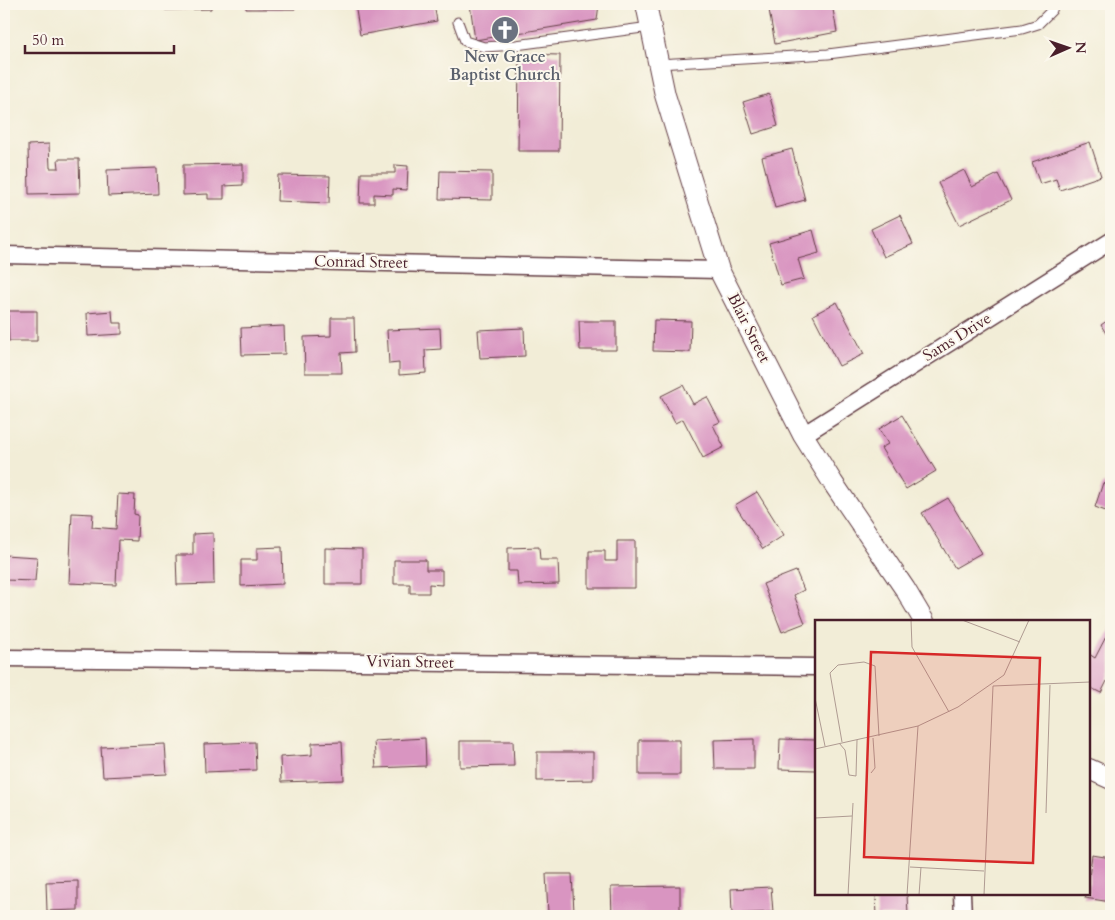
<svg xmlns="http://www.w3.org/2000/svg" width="1115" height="920" viewBox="0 0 1115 920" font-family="Cardo,serif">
	<rect width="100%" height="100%" fill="#fbf7ec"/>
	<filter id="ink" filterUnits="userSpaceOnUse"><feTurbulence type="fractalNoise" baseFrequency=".02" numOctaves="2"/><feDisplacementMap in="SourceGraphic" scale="10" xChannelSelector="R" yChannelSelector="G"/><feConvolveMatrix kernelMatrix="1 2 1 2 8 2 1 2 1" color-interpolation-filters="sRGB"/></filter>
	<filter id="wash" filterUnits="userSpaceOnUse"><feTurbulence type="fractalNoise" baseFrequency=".0096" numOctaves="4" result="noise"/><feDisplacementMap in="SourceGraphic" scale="20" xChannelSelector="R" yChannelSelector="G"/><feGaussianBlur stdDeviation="1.12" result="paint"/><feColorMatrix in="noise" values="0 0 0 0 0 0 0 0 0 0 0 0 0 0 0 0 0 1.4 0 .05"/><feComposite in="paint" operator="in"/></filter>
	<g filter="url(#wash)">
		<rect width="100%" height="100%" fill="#f2edd7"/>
		<g id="blocks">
			<path fill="#d995c1" d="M165 4H211V9L165 10Z
				M246 4H295V9H246Z
				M355 4H434L437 21 360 35Z
				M470 4H599L597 20 475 40Z
				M768 4H832L837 32 775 44Z
				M519 54 560 55 559 151H518Z
				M769 94 778 126 753 134 743 102Z
				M1090 142 1101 176 1060 190 1056 179 1040 184 1032 162Z
				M49 144 50 168H59L58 159H79L80 193 29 194 28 145Z
				M792 149 805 200 775 208 762 157Z
				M243 164V185L224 186V199H208V194L183 195V165Z
				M395 165 408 166 407 190 393 189V195L374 194V203H360L361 173H395Z
				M157 168 158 194 108 196 107 170Z
				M964 170 972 187 998 174 1011 200 959 225 938 183Z
				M440 171 492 172V200L439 199Z
				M278 175 330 176 329 203 277 201Z
				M900 215 913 244 884 257 871 229Z
				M813 230 819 253 798 259 804 279 781 285 769 243Z
				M837 302 864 354 839 366 813 315Z
				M8 311H37V341H9Z
				M112 311 113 323H122V334L88 336 87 313Z
				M331 318H354L355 352 341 353 342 373H305L304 337 331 336Z
				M1111 318V342L1101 325Z
				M654 320 691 321 690 352 653 351Z
				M579 321H616V350H580Z
				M284 326 285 354 242 355 241 328Z
				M440 328 441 349 425 350 426 373 399 375V363L389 364 387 330Z
				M524 328 525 356 480 358 478 330Z
				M683 385 693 404 707 397 720 422 713 425 724 447 703 458 683 419 675 423 661 396Z
				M902 415 936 471 906 489 881 448 888 444 879 429Z
				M1103 483 1111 486V513L1095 507Z
				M757 492 784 535 763 549 735 505Z
				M118 494 135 495 134 514 138 515 137 541 118 540 116 585 69 583 72 513 93 514 92 527 116 529Z
				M948 498 981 553 955 568 922 513Z
				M213 533 214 584 177 585 176 555H193V534Z
				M617 541H635V588H589V551H605V561H617Z
				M282 547 283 584 241 586V560H257V548Z
				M539 547 540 560H558L559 584 518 585 517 571H508V548Z
				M325 548 362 549V584H325Z
				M4 555 37 557 35 581 4 580Z
				M394 560H426V570H442V585L429 584V593H410V584H394Z
				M796 571 804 590 794 595 805 623 782 632 763 584Z
				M1111 627V673L1101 693 1089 687V654L1095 658Z
				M425 738 426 766 376 768 374 741Z
				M754 739V769H715L714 740Z
				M780 739 816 740V770L779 769Z
				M639 740H680V775H639Z
				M460 741H513L514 766 460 767Z
				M255 742 256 770 205 772 204 744Z
				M342 742 344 780 281 782 280 757 312 755V743Z
				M165 744 167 774 103 777 101 747Z
				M537 752H593V780L537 781Z
				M1092 855 1111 858V902L1085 898 1086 894H1089V877Z
				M546 874H572L574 912 548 913Z
				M78 881V910L47 911 46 882Z
				M680 886V914L612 915 611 887Z
				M771 887 773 912 732 914 731 889Z
				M876 894H907L908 916H877Z"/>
		</g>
	</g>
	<g filter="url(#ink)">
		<use href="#blocks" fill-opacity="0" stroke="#633e45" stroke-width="1"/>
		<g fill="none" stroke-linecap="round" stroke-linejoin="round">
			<defs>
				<path id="service" d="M458 22 465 41 484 47 516 45 650 27
					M658 64 828 54 1022 29 1038 24 1052 10 1054 4"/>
				<path id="minor" d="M4 255 719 270
					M803 435 1111 241
					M4 658 816 667
					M962 894 963 916"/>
				<path id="tertiary" d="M646 4 665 95 719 270 803 435 833 483 905 589 924 621
					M1089 769 1111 779"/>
			</defs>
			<use href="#service" stroke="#633e45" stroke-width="11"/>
			<use href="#minor" stroke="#633e45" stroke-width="19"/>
			<use href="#tertiary" stroke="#633e45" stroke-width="22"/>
			<use href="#service" stroke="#fff" stroke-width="9"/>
			<use href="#minor" stroke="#fff" stroke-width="16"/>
			<use href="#tertiary" stroke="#fff" stroke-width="20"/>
		</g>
	</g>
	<defs>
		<symbol id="church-disc" viewBox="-11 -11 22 22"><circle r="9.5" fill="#6b7280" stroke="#fbf7ec"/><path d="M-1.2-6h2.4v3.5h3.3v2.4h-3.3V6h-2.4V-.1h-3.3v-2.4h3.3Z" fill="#fff"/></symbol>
	</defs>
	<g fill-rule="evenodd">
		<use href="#church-disc" x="489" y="14" width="32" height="32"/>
	</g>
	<g text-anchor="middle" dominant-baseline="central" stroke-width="4" stroke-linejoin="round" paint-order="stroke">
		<g font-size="16" font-weight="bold" fill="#5b616d" stroke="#fbf7ec">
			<text x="505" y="57">New Grace<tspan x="505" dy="18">Baptist Church</tspan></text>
		</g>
		<g font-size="16" fill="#4a1f2b" stroke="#fbf7ec">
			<text transform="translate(361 262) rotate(1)">Conrad Street</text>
			<text transform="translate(749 328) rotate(63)">Blair Street</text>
			<text transform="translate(957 337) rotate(-32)">Sams Drive</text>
			<text transform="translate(410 662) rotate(1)">Vivian Street</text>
		</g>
	</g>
	<g transform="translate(815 620)">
		<rect width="275" height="275" fill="#f2edd7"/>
		<path fill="none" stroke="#af9b92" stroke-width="1" d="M96 0 97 27 134 92M147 0 205 22M0 78 10 126M27 122 15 53 23 45 49 42 60 46 64 116M24 123 30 130 34 155 41 156 42 120M0 129 103 106 143 87 189 55 214 0M56 153 60 148 58 118M231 193 235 65M0 198 37 196M95 247 169 251M33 275 38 183M92 275 103 106M104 275 106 247M169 275 178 66 275 62"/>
		<path fill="#d62828" fill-opacity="0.15" stroke="#d62828" stroke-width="2.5" d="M56 32 225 38 218 243 49 237Z"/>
		<rect width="275" height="275" fill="none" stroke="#4a1f2b" stroke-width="2.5"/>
	</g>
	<rect width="1115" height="920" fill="none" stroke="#fbf7ec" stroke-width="20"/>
	<g transform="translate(1068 48) rotate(88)" stroke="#fbf7ec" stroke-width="4" paint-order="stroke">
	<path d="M0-4L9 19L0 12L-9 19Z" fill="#4a1f2b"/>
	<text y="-8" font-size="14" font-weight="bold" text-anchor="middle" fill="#4a1f2b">N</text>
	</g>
	<path d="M25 45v8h149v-8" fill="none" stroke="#4a1f2b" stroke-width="2.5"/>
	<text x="32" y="45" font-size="15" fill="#4a1f2b" stroke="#fbf7ec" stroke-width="4" paint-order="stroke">50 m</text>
</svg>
